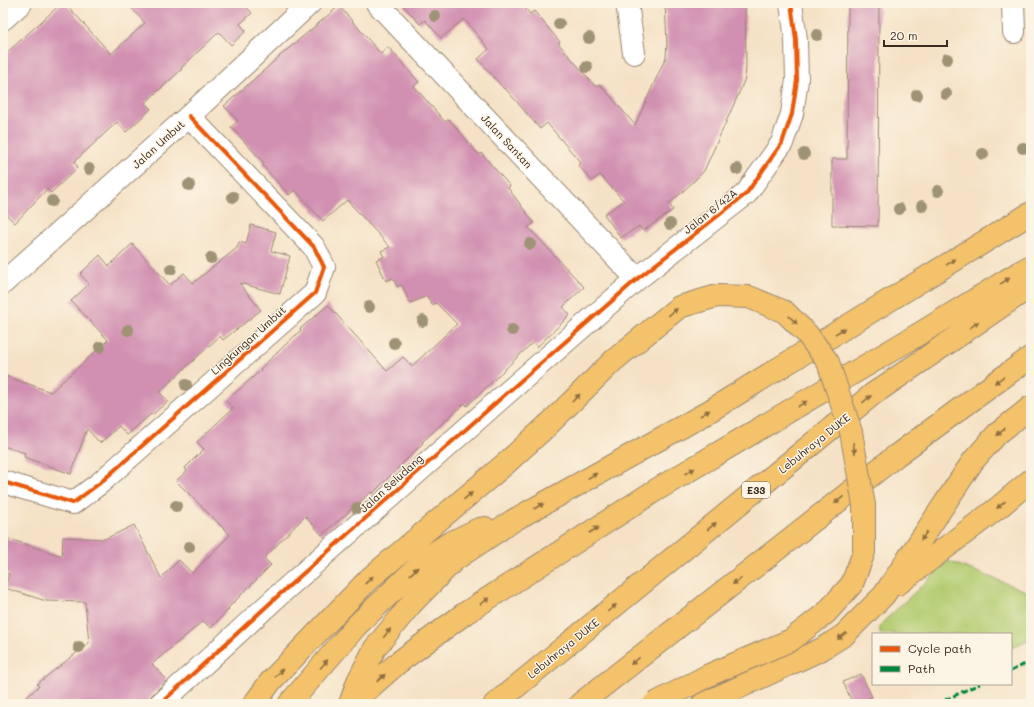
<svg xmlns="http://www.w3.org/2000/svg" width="1034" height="707" viewBox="0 0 1034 707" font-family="Mali,sans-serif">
	<rect width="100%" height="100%" fill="#fcf5e5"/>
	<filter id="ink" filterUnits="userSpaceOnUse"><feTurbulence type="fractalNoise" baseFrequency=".025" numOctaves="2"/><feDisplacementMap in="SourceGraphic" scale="8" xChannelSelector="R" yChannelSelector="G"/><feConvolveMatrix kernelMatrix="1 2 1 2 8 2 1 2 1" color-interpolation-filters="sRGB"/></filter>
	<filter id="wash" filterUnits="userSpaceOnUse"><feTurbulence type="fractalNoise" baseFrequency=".012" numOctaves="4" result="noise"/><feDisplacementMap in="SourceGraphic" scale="16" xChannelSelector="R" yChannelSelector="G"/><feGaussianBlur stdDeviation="0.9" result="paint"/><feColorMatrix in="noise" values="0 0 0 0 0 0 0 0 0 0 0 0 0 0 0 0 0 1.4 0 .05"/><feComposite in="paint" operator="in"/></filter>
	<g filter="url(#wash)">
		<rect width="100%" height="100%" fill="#f5e2c6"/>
		<path fill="#b3cc71" stroke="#777b48" d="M948 561 1031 593V638L1011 648V634H880V625Z"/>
		<g id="blocks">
			<path fill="#d18fb1" d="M62 3H65L111 54 145 23 127 3H243L252 13 240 24 246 31 231 45 219 32 181 68 182 69 145 103 151 109 126 132 117 122 74 162 78 167 51 193 47 189 15 223 3 212V56Z
				M401 3H521L530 14 534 11 560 42 558 43 596 87 600 84 635 125 666 57 667 43 665 3H745L746 65 745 78 739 93 704 171 692 183 669 204 673 210 643 231 639 226 621 238 604 214 624 201 600 175 592 181 578 165 581 163 547 123 540 129 505 88 504 89 478 59 489 49 464 19 441 38 425 20 420 24Z
				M848 3H879L878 226 832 225V159H847Z
				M339 6 381 54 388 47 419 82 414 86 445 122 449 119 479 155 481 153 510 186 508 188 534 223 528 227 584 287 563 307 570 315 537 347 533 342 467 406 465 403 422 442 423 443 372 494 371 492 322 535 305 516 264 558 271 565 228 608 229 609 211 628 203 621 152 664 167 680 152 695 148 701 145 704H19L39 686 37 684 89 643 85 602 46 601 5 588 9 574 3 573V537L62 556 63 537 105 539 134 525 161 578 179 560 192 573 230 535 176 481 187 471 185 468 204 449 197 442 233 408 226 401 261 370 260 369 301 330 300 329 328 305 387 371 403 357 412 366 457 324 436 303 432 305 427 296 410 303 402 285 397 287 393 278 386 281 376 260 384 257 381 251 390 247 347 200 323 221 295 190 289 195 262 165 264 163 231 127 238 121 224 106 281 55Z
				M251 225 276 232 271 251 290 256 280 294 239 283 261 310 223 340 220 336 159 392 168 401 152 415 151 414 127 435 119 426 100 443 87 429 71 474 24 457 25 453 3 446V375L51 392 108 340 71 301 89 284 80 274 100 255 109 266 132 244 170 285 184 273 193 283 237 248 239 242 246 244Z
				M861 674 872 697 857 704H853L843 682Z"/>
		</g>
	</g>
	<g filter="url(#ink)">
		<use href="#blocks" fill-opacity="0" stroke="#988672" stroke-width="1"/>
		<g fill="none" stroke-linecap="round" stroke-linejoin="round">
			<defs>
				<path id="minor" d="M377 3 637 279
					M627 3 634 53
					M1013 3 1014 32
					M3 19 21 3
					M3 283 189 116 310 3
					M3 482 73 503 100 483 315 293 324 267 314 247 189 116
					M160 704 280 594 508 392 637 279 746 194 782 143 792 114 797 80 796 40 791 3"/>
				<path id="highway" d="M898 584 999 507 1031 480
					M254 704 271 681 369 579 504 465 548 425
					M289 704 357 625 428 557 448 544 479 529 485 528
					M350 704 358 681 375 648 412 603 454 560 514 520 703 415 1031 213
					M351 704 399 662 464 614 656 490 924 331 1020 272 1031 266
					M495 704 873 394 1031 286
					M580 704 897 455 1002 378 1031 357
					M703 704 822 649 844 635 884 595 973 461 997 434 1031 407"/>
			</defs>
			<use href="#minor" stroke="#988672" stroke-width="24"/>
			<use href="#highway" stroke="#988672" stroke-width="24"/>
			<use href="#minor" stroke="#fff" stroke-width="22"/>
			<use href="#highway" stroke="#f3c26a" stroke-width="22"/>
			<defs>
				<path id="highway-bridge" d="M548 425 613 361 679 307 717 296 749 297 785 312 807 334 828 362 851 432 864 505V552L852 584 826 613 791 640 709 675 654 704"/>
			</defs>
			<use href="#highway-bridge" stroke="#988672" stroke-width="24" stroke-linecap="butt"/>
			<use href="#highway-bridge" stroke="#f3c26a" stroke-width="22"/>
			<path stroke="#00873e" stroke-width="3" stroke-dasharray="6 3" stroke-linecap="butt" d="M1011 671 1031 661
				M937 704 968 689 980 684"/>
			<defs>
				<path id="cycleway" d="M3 482 73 503 100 483 315 293 324 267 314 247 189 116
					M160 704 280 594 508 392 637 279 746 194 782 143 792 114 797 80 796 40 791 3"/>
			</defs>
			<use href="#cycleway" stroke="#fcf5e5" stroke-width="6"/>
			<use href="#cycleway" stroke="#e8590c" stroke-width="4"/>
		</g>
		<g fill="#9f9375">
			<circle cx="435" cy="16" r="6"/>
			<circle cx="559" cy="24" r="6"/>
			<circle cx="817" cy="35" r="6"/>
			<circle cx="589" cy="38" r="6"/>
			<circle cx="947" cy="59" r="6"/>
			<circle cx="587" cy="67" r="6"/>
			<circle cx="946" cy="94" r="6"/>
			<circle cx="917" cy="95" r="6"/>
			<circle cx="1023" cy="148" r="6"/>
			<circle cx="804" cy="154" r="6"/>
			<circle cx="983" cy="154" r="6"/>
			<circle cx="89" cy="169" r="6"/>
			<circle cx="737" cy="169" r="6"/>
			<circle cx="189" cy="185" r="6"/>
			<circle cx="938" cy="191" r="6"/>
			<circle cx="233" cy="197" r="6"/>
			<circle cx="52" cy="201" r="6"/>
			<circle cx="922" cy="206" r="6"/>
			<circle cx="899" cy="209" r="6"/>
			<circle cx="670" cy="224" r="6"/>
			<circle cx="530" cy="244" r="6"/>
			<circle cx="211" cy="258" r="6"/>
			<circle cx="171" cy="269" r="6"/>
			<circle cx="369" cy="307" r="6"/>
			<circle cx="423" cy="321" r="6"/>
			<circle cx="128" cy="330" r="6"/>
			<circle cx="512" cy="330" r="6"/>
			<circle cx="394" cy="343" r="6"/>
			<circle cx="100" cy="347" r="6"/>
			<circle cx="186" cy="385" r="6"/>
			<circle cx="176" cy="506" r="6"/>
			<circle cx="357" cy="508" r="6"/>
			<circle cx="189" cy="547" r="6"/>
			<circle cx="79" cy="647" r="6"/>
		</g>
		<defs><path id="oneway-solid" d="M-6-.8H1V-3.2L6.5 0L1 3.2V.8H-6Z"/></defs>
		<g fill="#8e6e40">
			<use href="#oneway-solid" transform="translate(951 262) rotate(-32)"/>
			<use href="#oneway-solid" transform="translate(1005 281) rotate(-32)"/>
			<use href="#oneway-solid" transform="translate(673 312) rotate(-39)"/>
			<use href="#oneway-solid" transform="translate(793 320) rotate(44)"/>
			<use href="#oneway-solid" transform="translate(974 325) rotate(-34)"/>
			<use href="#oneway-solid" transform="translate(840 331) rotate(-32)"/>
			<use href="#oneway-solid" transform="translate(999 380) rotate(144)"/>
			<use href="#oneway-solid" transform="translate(576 398) rotate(-45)"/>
			<use href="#oneway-solid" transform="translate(867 399) rotate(-39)"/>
			<use href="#oneway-solid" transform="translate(802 404) rotate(-31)"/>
			<use href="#oneway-solid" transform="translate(705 413) rotate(-31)"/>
			<use href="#oneway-solid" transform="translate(1001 432) rotate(139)"/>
			<use href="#oneway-solid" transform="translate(854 448) rotate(80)"/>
			<use href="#oneway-solid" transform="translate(690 471) rotate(-31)"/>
			<use href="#oneway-solid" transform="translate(592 476) rotate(-29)"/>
			<use href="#oneway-solid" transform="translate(468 496) rotate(-40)"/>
			<use href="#oneway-solid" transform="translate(839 500) rotate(142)"/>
			<use href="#oneway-solid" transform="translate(1001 505) rotate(141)"/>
			<use href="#oneway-solid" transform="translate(539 506) rotate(-30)"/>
			<use href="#oneway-solid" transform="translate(712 526) rotate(-39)"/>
			<use href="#oneway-solid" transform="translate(594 530) rotate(-33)"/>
			<use href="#oneway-solid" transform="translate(924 536) rotate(123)"/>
			<use href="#oneway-solid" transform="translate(414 571) rotate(-44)"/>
			<use href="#oneway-solid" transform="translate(369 580) rotate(-44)"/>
			<use href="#oneway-solid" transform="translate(737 581) rotate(142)"/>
			<use href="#oneway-solid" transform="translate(485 601) rotate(-33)"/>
			<use href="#oneway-solid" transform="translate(612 608) rotate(-39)"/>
			<use href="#oneway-solid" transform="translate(387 633) rotate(-51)"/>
			<use href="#oneway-solid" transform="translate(842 636) rotate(143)"/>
			<use href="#oneway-solid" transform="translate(635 661) rotate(142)"/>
			<use href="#oneway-solid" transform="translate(324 664) rotate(-49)"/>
			<use href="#oneway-solid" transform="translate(279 673) rotate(-46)"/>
			<use href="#oneway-solid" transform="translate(381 678) rotate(-42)"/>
		</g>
	</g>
	<g text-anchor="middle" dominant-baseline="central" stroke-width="3" stroke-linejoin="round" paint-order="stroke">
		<rect fill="#fcf5e5" stroke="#75675a" stroke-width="1" x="742" y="482" width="28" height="16" rx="3"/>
		<g font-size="10" font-weight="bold" fill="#3b2a1e">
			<text x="756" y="490">E33</text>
		</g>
		<g font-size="11" fill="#3b2a1e" stroke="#fcf5e5">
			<text transform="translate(507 141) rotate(47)">Jalan Santan</text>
			<text transform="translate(158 144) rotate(-42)">Jalan Umbut</text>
			<text transform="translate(710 211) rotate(-38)">Jalan 6/42A</text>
			<text transform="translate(248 340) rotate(-42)">Lingkungan Umbut</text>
			<text transform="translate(814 443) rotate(-39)">Lebuhraya DUKE</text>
			<text transform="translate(391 483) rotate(-42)">Jalan Seludang</text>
			<text transform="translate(563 648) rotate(-39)">Lebuhraya DUKE</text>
		</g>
	</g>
	<rect width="1034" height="707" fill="none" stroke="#fcf5e5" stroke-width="16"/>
	<rect x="872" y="633" width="140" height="52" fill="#fcf5e5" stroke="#afa495"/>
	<rect x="880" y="646" width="20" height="6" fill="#e8590c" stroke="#afa495"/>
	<text x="908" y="653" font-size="12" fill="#3b2a1e">Cycle path</text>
	<rect x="880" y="666" width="20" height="6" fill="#00873e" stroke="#afa495"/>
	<text x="908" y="673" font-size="12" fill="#3b2a1e">Path</text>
	<path d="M884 40v6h63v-6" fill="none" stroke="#3b2a1e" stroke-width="2"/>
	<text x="890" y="40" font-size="12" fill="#3b2a1e" stroke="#fcf5e5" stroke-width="3" paint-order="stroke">20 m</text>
</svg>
